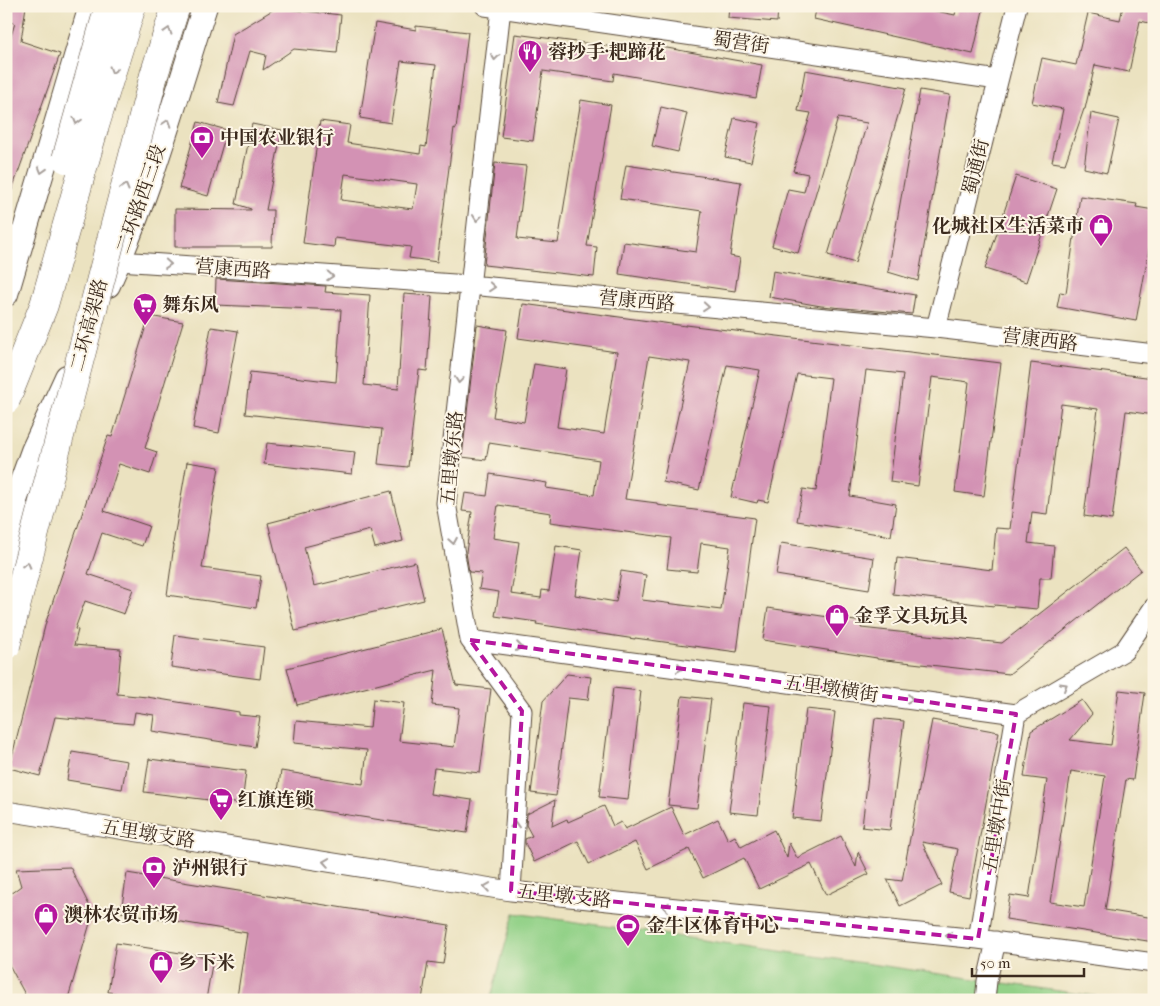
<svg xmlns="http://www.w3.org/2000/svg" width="1160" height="1006" viewBox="0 0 1160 1006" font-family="'IM FELL French Canon','Noto Serif SC',serif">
	<rect width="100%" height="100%" fill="#fcf5e5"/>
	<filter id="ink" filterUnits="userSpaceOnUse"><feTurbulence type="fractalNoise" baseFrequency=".02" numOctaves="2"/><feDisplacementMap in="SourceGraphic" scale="10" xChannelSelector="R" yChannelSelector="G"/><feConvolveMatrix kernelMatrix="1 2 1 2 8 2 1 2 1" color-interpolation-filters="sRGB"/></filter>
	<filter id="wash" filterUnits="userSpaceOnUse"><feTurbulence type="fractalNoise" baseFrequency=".0096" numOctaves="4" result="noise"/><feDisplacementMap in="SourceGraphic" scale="20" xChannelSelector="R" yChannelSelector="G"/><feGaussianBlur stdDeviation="1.12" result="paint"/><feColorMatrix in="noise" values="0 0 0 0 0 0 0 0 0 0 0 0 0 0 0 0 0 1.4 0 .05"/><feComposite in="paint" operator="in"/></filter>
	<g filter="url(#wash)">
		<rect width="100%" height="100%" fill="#ebe2c0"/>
		<path fill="#93d188" stroke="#677e53" d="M514 913 1122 1000H490Z"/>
		<g id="blocks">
			<path fill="#d392b4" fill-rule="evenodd" d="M6 6H26L21 41 60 54 8 201H6V52L15 23 6 22Z
				M729 6H778L777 22 728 18Z
				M817 6H912L955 15 957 6H984L973 54 814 19Z
				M1123 6H1154V24L1140 21 1129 72 1095 65 1085 109H1084L1065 164 1052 162 1063 109 1032 103 1042 58 1076 65 1088 13 1120 20Z
				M276 8 341 15 337 53 294 49 263 70 266 55 250 51 234 106 218 103 233 34Z
				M375 23 416 30V26L468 32 456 129 454 128 437 262 409 258 411 247 335 238 334 247 303 243 320 121 350 125 347 143 420 154 421 146 426 147 436 65 401 61 391 123 360 118ZM345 174 417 184 413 209 341 200Z
				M515 34 638 50 639 43 762 65 756 98 614 73 613 81 543 71 533 141 501 137Z
				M805 70 906 88 855 263 828 255 867 123 838 118 798 253 772 246 788 189 804 192 808 174 793 171 811 113 798 111Z
				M920 90 950 95 918 281 888 272Z
				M581 100 611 105 587 246 597 247 594 277 484 265 495 163 526 166 517 239 558 243Z
				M661 107 687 113 678 152 652 146Z
				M1091 113 1119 119 1107 173 1084 168Z
				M734 118 760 123 751 162 725 157Z
				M198 122 227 130 208 196 179 188Z
				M252 124 282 130 266 210H273L272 247H175V209L251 210V209L236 204Z
				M626 165 741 182 730 256 740 258 735 291 619 274 624 242 696 252 702 211 620 199Z
				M1016 176 1057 189 1026 282 985 269Z
				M1080 196 1137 204 1136 207 1154 210V222L1136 321 1057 307 1060 292 1066 293Z
				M773 271 915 295 912 314 821 306 769 297Z
				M216 279 326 286 325 292 370 295 364 385 398 389 404 294 432 296 427 371 419 370 408 467 378 464 382 429 245 414 250 372 336 382 341 310 215 305Z
				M523 304 686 326V325L1001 363 984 496 955 492 969 382 932 377 918 486 890 482 903 374 866 370 850 496 896 504 891 536 797 521 803 489 816 491 831 378 797 374 768 502 758 500 757 503 731 497 760 370 727 365 699 490 663 482 690 362 649 356 625 499 657 503V505L755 518 737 652 635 638V639L536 624 537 622 495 616 499 592 479 589 482 573 469 572 466 552 472 512 462 511 465 493 487 496 490 474 547 483 546 488 594 495 599 460 489 443 486 460 462 457 477 325 507 330 493 417 524 422 534 364 566 369 557 427 604 434 617 352 518 338ZM498 505 551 513 550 522 671 538 667 569 697 572 701 543 730 547 721 610 642 600 646 575 621 571 616 602 575 595 582 550 556 546 549 591 542 590 541 598 511 594 519 542 493 538Z
				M149 316 183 322 145 448 157 452 150 474 119 464 104 511 149 526 142 546 102 533 88 574 133 589 124 614 85 601 75 629 78 630 74 645 121 649 117 694 147 697 239 712V715L260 717 255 747 152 731 154 715 135 712 133 724 55 717 40 776 9 768 46 622 108 436 112 437Z
				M211 327 238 331 219 433 193 428Z
				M1031 363 1154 378V415L1126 411 1112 520 1084 516 1098 409 1061 404 1047 514 1032 512 1028 543 1054 546 1051 578H1040L1037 609 994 605V606L893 594 897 558 992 570 996 528 1010 529Z
				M267 443 355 452 352 474 264 464Z
				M187 462 219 467 202 568 261 576 256 608 167 595 174 545 173 544Z
				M391 491 403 541 375 548 370 530 304 547 314 586 415 562 424 600 295 631 268 523Z
				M781 543 874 558 869 590 776 575Z
				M1124 548 1141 570 1009 674 877 659V658L763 640 768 608 862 622 861 628 1002 643Z
				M442 629 456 685 491 689 480 773 434 768 430 794 472 800 467 833 276 804 281 771 363 784 367 750 294 743 296 721 370 728 373 699 404 703 399 741 454 747 459 708 432 705 436 670 297 705 287 668Z
				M175 635 264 647 260 679 171 667Z
				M567 674 591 677 588 700 568 698 556 796 531 793 543 701Z
				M613 688 641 691 628 800 599 797Z
				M1119 690 1145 693 1133 780 1126 779 1105 910 1154 918V942L1006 919 1010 895 1029 898 1047 780 1024 777 1031 731 1082 700 1092 714 1070 740 1111 745ZM1071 771 1105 776 1084 907 1050 902Z
				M682 696 711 699 697 808 668 805Z
				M743 703 771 706 758 815 729 812Z
				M806 709 835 712 821 821 792 818Z
				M875 718 904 721 890 830 861 827 863 826H862Z
				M932 720 999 732 969 896 949 892 958 849 922 842 942 885 900 906 887 879 902 881Z
				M72 752 127 761 122 789 67 780Z
				M149 759 246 771 242 804 144 792Z
				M555 800 552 826 567 819 568 822 604 806 613 826 621 822 625 829 671 807 684 835 718 819 728 840 735 836 741 847 774 830 787 858 789 843 797 858 841 836 856 867 858 852 869 874 826 895 811 864 759 889 744 858 703 878 689 849 648 869 635 842 589 864 578 841 534 862 525 843V839L532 836 526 825 527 814Z
				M70 867 93 913 69 995 59 1000H28L6 959V897L21 886 16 869Z
				M127 873 449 925 443 964 428 962 422 1000H252L237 997 247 933 121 912Z
				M116 943 213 958 206 1000H159L108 992Z"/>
		</g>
	</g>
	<g filter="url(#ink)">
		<use href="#blocks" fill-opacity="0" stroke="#554636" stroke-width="1"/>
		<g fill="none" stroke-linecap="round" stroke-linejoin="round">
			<defs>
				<path id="minor" d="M485 6 998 80
					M501 8 446 503 470 640 522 711 511 891
					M6 234 22 239
					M119 261 469 285 936 328 1154 354
					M936 328 1017 6
					M6 566 20 509
					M470 640 1016 714 1124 651 1154 607
					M6 811 511 891 978 939 1154 963
					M978 939 1016 714
					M985 1000 987 981 996 941"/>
				<path id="major" d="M108 285C149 195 175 100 205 6
					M6 294 91 6
					M6 525 33 451 67 377"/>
			</defs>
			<use href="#minor" stroke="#554636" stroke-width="21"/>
			<use href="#major" stroke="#554636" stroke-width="26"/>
			<use href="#minor" stroke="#fff" stroke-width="19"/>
			<use href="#major" stroke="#fff" stroke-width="24"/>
			<defs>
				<path id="highway-bridge" d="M66 159 109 6
					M6 400 44 305 94 129 132 6
					M6 646 63 424 154 75 176 6"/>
			</defs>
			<use href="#highway-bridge" stroke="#554636" stroke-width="29" stroke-linecap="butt"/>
			<use href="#highway-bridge" stroke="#fff" stroke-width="28"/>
		</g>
		<defs><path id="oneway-chevron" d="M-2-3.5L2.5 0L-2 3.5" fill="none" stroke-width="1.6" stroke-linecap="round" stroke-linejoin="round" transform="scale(1.25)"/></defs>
		<g stroke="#a79f9a">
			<use href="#oneway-chevron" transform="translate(168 31) rotate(-73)"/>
			<use href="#oneway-chevron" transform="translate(495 57) rotate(96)"/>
			<use href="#oneway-chevron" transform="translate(113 70) rotate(107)"/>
			<use href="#oneway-chevron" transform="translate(77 121) rotate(105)"/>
			<use href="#oneway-chevron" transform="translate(167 123) rotate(-72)"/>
			<use href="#oneway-chevron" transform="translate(42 170) rotate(107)"/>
			<use href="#oneway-chevron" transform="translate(125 187) rotate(-75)"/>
			<use href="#oneway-chevron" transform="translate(477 218) rotate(96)"/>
			<use href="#oneway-chevron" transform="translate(168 264) rotate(4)"/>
			<use href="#oneway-chevron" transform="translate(330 276) rotate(4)"/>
			<use href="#oneway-chevron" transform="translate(492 287) rotate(5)"/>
			<use href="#oneway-chevron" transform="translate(706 307) rotate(5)"/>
			<use href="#oneway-chevron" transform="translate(459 380) rotate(96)"/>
			<use href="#oneway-chevron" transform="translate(453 541) rotate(80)"/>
			<use href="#oneway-chevron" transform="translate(27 565) rotate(-76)"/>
			<use href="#oneway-chevron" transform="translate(519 647) rotate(8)"/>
			<use href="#oneway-chevron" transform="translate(680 668) rotate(8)"/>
			<use href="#oneway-chevron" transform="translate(1064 686) rotate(-30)"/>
			<use href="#oneway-chevron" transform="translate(910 699) rotate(8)"/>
			<use href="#oneway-chevron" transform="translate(515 825) rotate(-87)"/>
			<use href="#oneway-chevron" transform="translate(326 862) rotate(-171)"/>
			<use href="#oneway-chevron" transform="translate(487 887) rotate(-171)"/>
			<use href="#oneway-chevron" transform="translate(666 907) rotate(-174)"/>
			<use href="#oneway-chevron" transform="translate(949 936) rotate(-174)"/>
		</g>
	</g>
	<path fill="none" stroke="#b5179e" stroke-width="4" stroke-dasharray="10 6" stroke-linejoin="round" d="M470 640 1016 714 978 939 511 891 522 711Z"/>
	<defs>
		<symbol id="restaurant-pin" viewBox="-11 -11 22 30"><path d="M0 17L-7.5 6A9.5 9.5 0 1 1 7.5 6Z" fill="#b5179e" stroke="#fcf5e5"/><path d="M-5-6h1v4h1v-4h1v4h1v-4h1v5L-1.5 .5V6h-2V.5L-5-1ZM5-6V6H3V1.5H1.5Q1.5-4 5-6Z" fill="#fff"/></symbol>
		<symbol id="bank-pin" viewBox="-11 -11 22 30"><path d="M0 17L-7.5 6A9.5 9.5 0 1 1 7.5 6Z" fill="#b5179e" stroke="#fcf5e5"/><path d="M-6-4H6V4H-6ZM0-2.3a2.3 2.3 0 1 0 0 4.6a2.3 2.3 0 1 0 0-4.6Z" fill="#fff"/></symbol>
		<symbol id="shop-pin" viewBox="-11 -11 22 30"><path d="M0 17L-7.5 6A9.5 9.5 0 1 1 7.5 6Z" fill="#b5179e" stroke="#fcf5e5"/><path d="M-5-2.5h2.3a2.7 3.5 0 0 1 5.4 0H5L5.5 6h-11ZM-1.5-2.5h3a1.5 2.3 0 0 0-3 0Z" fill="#fff"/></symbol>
		<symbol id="supermarket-pin" viewBox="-11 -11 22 30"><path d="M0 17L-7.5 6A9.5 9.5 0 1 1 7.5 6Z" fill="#b5179e" stroke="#fcf5e5"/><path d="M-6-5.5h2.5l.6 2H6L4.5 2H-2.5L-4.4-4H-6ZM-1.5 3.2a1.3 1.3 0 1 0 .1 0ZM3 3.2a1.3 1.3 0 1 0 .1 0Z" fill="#fff"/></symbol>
		<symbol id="stadium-pin" viewBox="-11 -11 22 30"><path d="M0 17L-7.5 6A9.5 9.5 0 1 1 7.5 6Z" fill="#b5179e" stroke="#fcf5e5"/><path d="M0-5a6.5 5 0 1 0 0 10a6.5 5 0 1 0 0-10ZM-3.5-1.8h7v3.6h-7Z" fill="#fff"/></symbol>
	</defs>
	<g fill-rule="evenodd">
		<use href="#restaurant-pin" x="516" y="38" width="28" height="38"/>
		<use href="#bank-pin" x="188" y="124" width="28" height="38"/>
		<use href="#shop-pin" x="1087" y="212" width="28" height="38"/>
		<use href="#supermarket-pin" x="131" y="291" width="28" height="38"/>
		<use href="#shop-pin" x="823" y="602" width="28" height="38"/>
		<use href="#supermarket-pin" x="207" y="786" width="28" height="38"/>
		<use href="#bank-pin" x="140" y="854" width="28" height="38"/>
		<use href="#shop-pin" x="32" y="901" width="28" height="38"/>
		<use href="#stadium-pin" x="614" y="912" width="28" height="38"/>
		<use href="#shop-pin" x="147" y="949" width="28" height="38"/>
	</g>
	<g text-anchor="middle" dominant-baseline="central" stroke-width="4" stroke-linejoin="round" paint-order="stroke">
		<g font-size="19" fill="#3b2a1e" stroke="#fcf5e5">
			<text transform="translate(741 43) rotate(8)">蜀营街</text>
			<text transform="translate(976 167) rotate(-76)">蜀通街</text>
			<text transform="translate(141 199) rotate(-71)">二环路西三段</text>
			<text transform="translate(233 269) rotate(4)">营康西路</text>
			<text transform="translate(637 301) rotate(5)">营康西路</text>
			<text transform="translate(89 325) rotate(-75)">二环高架路</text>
			<text transform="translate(1040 340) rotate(7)">营康西路</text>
			<text transform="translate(452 458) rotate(-85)">五里墩东路</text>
			<text transform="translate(831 689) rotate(8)">五里墩横街</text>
			<text transform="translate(997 826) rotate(-81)">五里墩中街</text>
			<text transform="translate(148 834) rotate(9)">五里墩支路</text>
			<text transform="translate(564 896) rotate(6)">五里墩支路</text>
		</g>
		<g font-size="19" font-weight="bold" fill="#3b2a1e" stroke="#fcf5e5" text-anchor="start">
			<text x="548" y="52">蓉抄手·耙蹄花</text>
			<text x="220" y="138">中国农业银行</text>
			<text x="1084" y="226" text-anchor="end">化城社区生活菜市</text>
			<text x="162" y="305">舞东风</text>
			<text x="854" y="616">金孚文具玩具</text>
			<text x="238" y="800">红旗连锁</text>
			<text x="172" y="868">泸州银行</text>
			<text x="64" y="915">澳林农贸市场</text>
			<text x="646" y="926">金牛区体育中心</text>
			<text x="178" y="963">乡下米</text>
		</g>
	</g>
	<rect width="1160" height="1006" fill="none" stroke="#fcf5e5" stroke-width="25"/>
	<path d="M972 968v8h112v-8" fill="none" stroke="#3b2a1e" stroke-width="2.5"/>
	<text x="980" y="968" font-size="15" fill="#3b2a1e" stroke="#fcf5e5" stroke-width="4" paint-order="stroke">50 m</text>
</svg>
